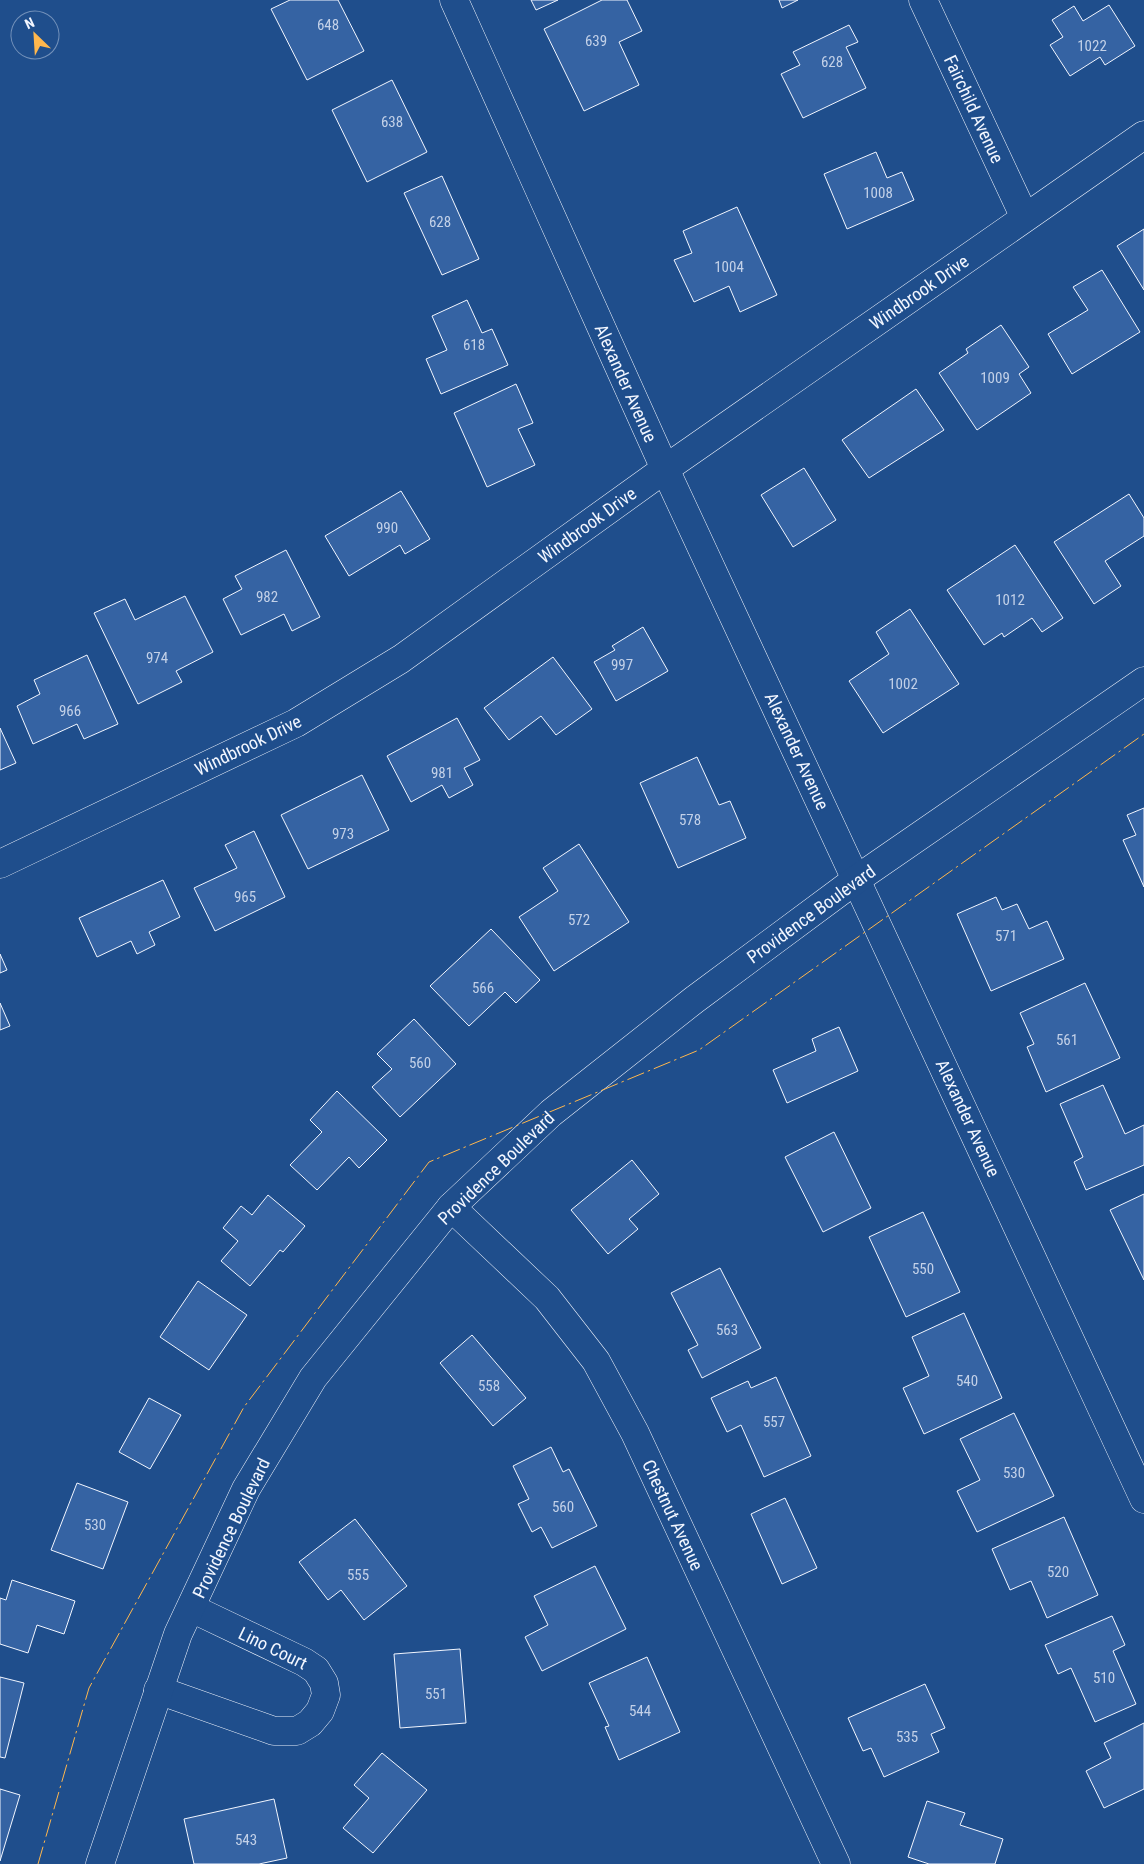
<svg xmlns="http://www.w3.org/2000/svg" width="1144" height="1864" viewBox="0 0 1144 1864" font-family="'Roboto Condensed',sans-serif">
	<rect width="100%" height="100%" fill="#1f4e8c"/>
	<path fill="#3563a3" stroke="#f2f6ff" d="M290 0H338L364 51 307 80 271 9Z
		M531 0H558L536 10Z
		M602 0H627L642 31 619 42 639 85 584 111 544 29Z
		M779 0H798L782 8Z
		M1109 5 1135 46 1105 65 1100 57 1070 76 1050 45 1063 37 1052 20 1074 6 1083 21Z
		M849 25 858 42 846 47 866 88 803 118 781 74 800 65 793 52Z
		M392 80 427 152 367 182 332 110Z
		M876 152 887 178 902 172 914 200 847 229 824 174Z
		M442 176 479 259 442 275 404 193Z
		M737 207 777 295 740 312 729 286 694 302 674 260 692 253 683 231Z
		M1144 229V290L1117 246Z
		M1102 270 1140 332 1072 374 1048 334 1088 310 1073 287Z
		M467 300 482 333 492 329 508 365 441 394 426 359 447 350 432 316Z
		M1001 325 1029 367 1019 374 1031 393 977 430 939 373 968 353 966 349Z
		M516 384 533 423 518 429 535 465 487 487 454 413Z
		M916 389 944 430 869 478 842 440Z
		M804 468 836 520 793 547 761 495Z
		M401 491 430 539 405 554 400 545 349 576 325 536Z
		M1129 494 1144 518V536L1105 561 1121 586 1094 604 1054 542Z
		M1015 545 1063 618 1042 632 1032 618 1004 637 1002 633 984 645 947 590Z
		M286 550 320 617 292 631 284 614 241 635 223 599 242 589 235 576Z
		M185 596 213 652 176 671 182 682 138 704 94 613 125 599 135 620Z
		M910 609 959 684 883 733 849 681 889 654 876 632Z
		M643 627 668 671 616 701 594 662 615 650 612 646Z
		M87 655 118 724 84 739 77 724 33 744 17 706 40 694 34 680Z
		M553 657 592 709 556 735 541 716 509 740 484 708Z
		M457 718 480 760 464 768 473 785 449 798 442 785 411 802 387 756Z
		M0 728 16 763 0 770Z
		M697 757 719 805 730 801 746 838 678 868 640 783Z
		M362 775 389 830 308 869 281 815Z
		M1144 808V887L1123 840 1136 835 1127 815Z
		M254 831 285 897 215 931 194 888 237 868 225 845Z
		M579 844 629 922 554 971 519 917 558 891 543 868Z
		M163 880 180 917 149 932 155 945 137 954 131 941 97 957 79 918Z
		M996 897 1002 910 1017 904 1029 929 1047 921 1064 959 991 991 957 914Z
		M491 929 540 980 516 1003 505 992 469 1026 430 986Z
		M0 954 7 970 0 973Z
		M1085 983 1120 1058 1046 1092 1027 1047 1034 1044 1020 1013Z
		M0 1003 10 1026 0 1030Z
		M414 1019 456 1064 400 1117 372 1087 392 1069 377 1054Z
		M839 1027 858 1071 787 1103 773 1070 816 1051 812 1039Z
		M1103 1085 1125 1134 1144 1125V1165L1086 1190 1074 1162 1083 1157 1060 1104Z
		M337 1091 387 1140 359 1168 349 1157 317 1190 290 1165 322 1132 310 1120Z
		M834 1132 871 1208 823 1232 785 1157Z
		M632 1160 659 1194 629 1219 638 1229 608 1254 571 1210Z
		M1144 1194V1280L1110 1210Z
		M268 1195 305 1226 283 1252 280 1250 250 1286 221 1261 238 1241 223 1228 241 1206 252 1215Z
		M923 1212 960 1292 906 1317 869 1237Z
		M720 1268 761 1348 702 1378 688 1350 698 1345 671 1293Z
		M198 1281 247 1315 209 1370 160 1337Z
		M964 1313 1002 1398 924 1434 903 1388 929 1376 912 1337Z
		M472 1335 526 1398 493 1426 440 1363Z
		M776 1377 811 1456 764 1477 741 1425 727 1432 711 1398 748 1381 751 1388Z
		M149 1398 181 1415 150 1469 119 1452Z
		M1014 1413 1054 1496 977 1532 957 1491 980 1480 960 1439Z
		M551 1447 563 1472 569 1469 597 1526 552 1548 541 1527 532 1532 518 1504 529 1499 513 1466Z
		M77 1483 128 1502 103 1569 51 1550Z
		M785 1498 817 1568 782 1584 751 1514Z
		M1064 1517 1098 1595 1047 1618 1031 1581 1010 1590 992 1549Z
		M355 1519 407 1586 364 1620 341 1590 328 1600 299 1562Z
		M595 1566 626 1629 542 1671 525 1637 548 1625 534 1596Z
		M12 1580 75 1601 64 1634 37 1625 28 1653 0 1644V1598L6 1600Z
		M1112 1616 1125 1645 1113 1651 1136 1704 1095 1722 1071 1668 1058 1674 1045 1645Z
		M460 1649 466 1723 400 1728 394 1654Z
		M647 1657 680 1732 619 1760 605 1727 609 1726 589 1683Z
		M0 1677 24 1683 5 1758 0 1757Z
		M925 1684 945 1728 931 1734 939 1752 884 1777 871 1748 863 1751 848 1718Z
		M1144 1723V1789L1104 1808 1086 1771 1111 1758 1104 1743Z
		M382 1753 427 1790 373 1853 343 1828 369 1798 354 1785Z
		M0 1789 20 1795 0 1861Z
		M274 1799 287 1858 259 1864H194L184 1819Z
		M927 1801 965 1813 960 1825 1003 1839 995 1864H929L908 1857Z"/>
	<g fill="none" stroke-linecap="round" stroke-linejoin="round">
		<defs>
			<path id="minor" d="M454 0 665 469 1144 1499
				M923 0 1025 218
				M0 864 296 723 401 659 665 469 1144 135
				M451 1207 547 1298 596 1361 635 1433 836 1864
				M158 1690 274 1731H297L310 1723 320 1711 326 1695 324 1683 316 1670 304 1662 191 1608"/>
			<path id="secondary" d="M100 1864 178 1634 246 1489 313 1378 451 1207 551 1113 694 1000 857 879 1144 681"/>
		</defs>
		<use href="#minor" stroke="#f2f6ff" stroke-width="29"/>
		<use href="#secondary" stroke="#f2f6ff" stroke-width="29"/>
		<use href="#minor" stroke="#1f4e8c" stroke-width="28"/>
		<use href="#secondary" stroke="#1f4e8c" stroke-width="28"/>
		<path stroke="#ffb74d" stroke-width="1" stroke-dasharray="18 4 2.5 4" stroke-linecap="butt" d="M38 1864 89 1688 244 1407 429 1162 699 1050 1144 734"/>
	</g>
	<g text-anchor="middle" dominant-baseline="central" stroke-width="4" stroke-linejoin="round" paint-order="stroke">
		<g font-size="15" fill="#c3d1e8">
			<text x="328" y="25">648</text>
			<text x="596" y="41">639</text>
			<text x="1092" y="46">1022</text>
			<text x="832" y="62">628</text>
			<text x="392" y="122">638</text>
			<text x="878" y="193">1008</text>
			<text x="440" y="222">628</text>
			<text x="729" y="267">1004</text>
			<text x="474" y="345">618</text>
			<text x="995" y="378">1009</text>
			<text x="387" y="528">990</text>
			<text x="267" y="597">982</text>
			<text x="1010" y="600">1012</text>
			<text x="157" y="658">974</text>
			<text x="622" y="665">997</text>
			<text x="903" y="684">1002</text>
			<text x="70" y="711">966</text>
			<text x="442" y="773">981</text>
			<text x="690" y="820">578</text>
			<text x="343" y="834">973</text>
			<text x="245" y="897">965</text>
			<text x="579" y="920">572</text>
			<text x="1006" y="936">571</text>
			<text x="483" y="988">566</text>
			<text x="1067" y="1040">561</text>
			<text x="420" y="1063">560</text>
			<text x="923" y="1269">550</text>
			<text x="727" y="1330">563</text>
			<text x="967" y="1381">540</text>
			<text x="489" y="1386">558</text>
			<text x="774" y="1422">557</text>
			<text x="1014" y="1473">530</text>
			<text x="563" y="1507">560</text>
			<text x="95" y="1525">530</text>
			<text x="1058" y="1572">520</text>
			<text x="358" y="1575">555</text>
			<text x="1104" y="1678">510</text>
			<text x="436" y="1694">551</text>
			<text x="640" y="1711">544</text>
			<text x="907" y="1737">535</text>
			<text x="246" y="1840">543</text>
		</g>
		<g font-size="18" fill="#f2f6ff" stroke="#1f4e8c">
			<text transform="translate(974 109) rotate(65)">Fairchild Avenue</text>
			<text transform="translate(919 292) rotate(-35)">Windbrook Drive</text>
			<text transform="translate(626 383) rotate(66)">Alexander Avenue</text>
			<text transform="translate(587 525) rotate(-36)">Windbrook Drive</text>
			<text transform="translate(248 745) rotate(-26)">Windbrook Drive</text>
			<text transform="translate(797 751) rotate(65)">Alexander Avenue</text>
			<text transform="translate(811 914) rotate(-36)">Providence Boulevard</text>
			<text transform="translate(968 1118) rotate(65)">Alexander Avenue</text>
			<text transform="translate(496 1168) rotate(-44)">Providence Boulevard</text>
			<text transform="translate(673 1515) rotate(65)">Chestnut Avenue</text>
			<text transform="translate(231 1528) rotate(-64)">Providence Boulevard</text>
			<text transform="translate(273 1648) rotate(26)">Lino Court</text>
		</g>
	</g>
	<g transform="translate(35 35) rotate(335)"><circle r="24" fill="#1f4e8c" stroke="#7391ba"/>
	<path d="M0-4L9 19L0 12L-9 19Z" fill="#ffb74d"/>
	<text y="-8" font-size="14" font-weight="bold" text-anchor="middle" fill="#f2f6ff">N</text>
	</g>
</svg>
